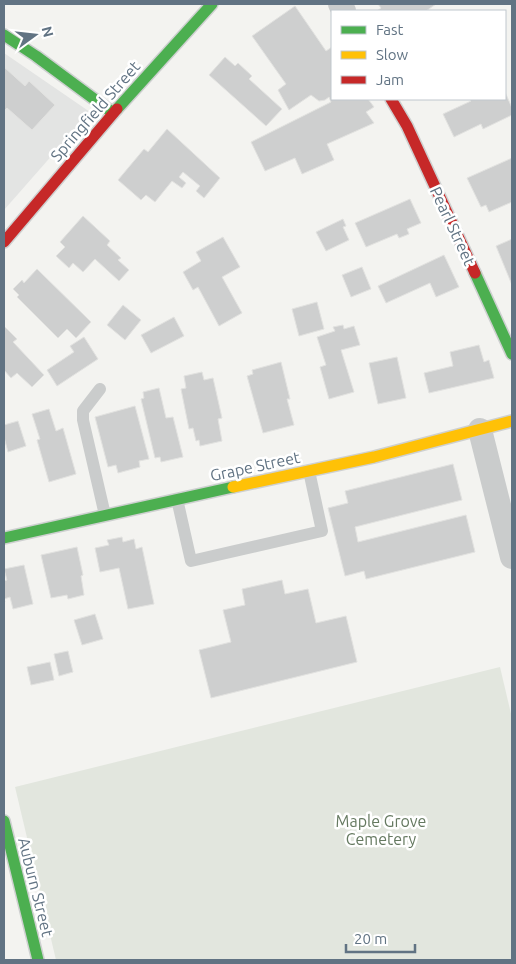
<svg xmlns="http://www.w3.org/2000/svg" width="516" height="964" viewBox="0 0 516 964" font-family="Ubuntu,sans-serif">
	<rect width="100%" height="100%" fill="#f3f3f0"/>
	<path fill="#e3e4e3" d="M4 53 90 112 4 210Z"/>
	<path fill="#e2e6de" d="M500 667 512 718V960H56L15 787Z"/>
	<path fill="#cecfcf" stroke="#e2e2e0" d="M378 4H436L426 11H377L381 8Z
		M295 6 326 51 332 47V99H368L374 107 366 112 374 123 327 144 334 160 302 174 295 158 265 171 251 142 331 102 329 97 325 100 319 101 311 95 289 110 278 90 286 84 252 36Z
		M225 57 235 66 238 63 252 76 249 79 282 109 266 126 209 75Z
		M4 67 25 86 29 81 55 105 32 130 7 108 4 111Z
		M505 92 512 108V115L483 129 481 124 454 137 443 114 471 101 469 99H505Z
		M167 129 220 178 204 198 196 191 200 186 183 172 179 177 186 183 182 188 172 181 155 202 146 195 141 200 118 180 144 149 148 152Z
		M512 158V202L489 212 486 205 481 207 467 178Z
		M410 199 421 223 407 229 409 234 399 238 397 234 366 247 355 223Z
		M83 216 110 241 107 245 121 258 118 260 129 270 119 281 95 259 83 272 73 263 69 268 56 256 65 247 60 242Z
		M343 219 346 226 343 227 349 240 326 251 316 232Z
		M223 237 240 267 222 277 242 313 219 326 198 287 193 290 183 272 201 261 196 252Z
		M512 239V285L496 246Z
		M444 255 459 287 436 297 430 283 386 303 378 286Z
		M362 267 371 289 351 297 342 275Z
		M37 269 91 322 76 338 67 329 58 338 17 297 19 295 13 289 22 280 24 283Z
		M317 302 324 329 299 336 292 309Z
		M123 305 141 320 125 340 107 325Z
		M174 317 184 336 151 353 141 335Z
		M343 325 344 329 354 326 360 345 341 350 354 392 329 399 320 367 326 365 317 337 335 331 333 327Z
		M4 326 17 339 13 342 44 375 32 387 17 373 11 378 4 370Z
		M84 337 98 359 57 386 47 370 74 352 70 346Z
		M479 345 484 362 489 360 494 378 429 393 424 373 453 366 450 352Z
		M397 357 406 398 378 404 369 363Z
		M281 362 290 399H287L294 425 263 433 247 376 253 374 252 370Z
		M202 372 204 380 213 378 222 418 218 419 222 441 200 446 199 440 196 441 193 428 189 429 181 389 186 388 184 376Z
		M159 388 166 418 173 417 183 457 161 462 160 457 155 458 141 399 144 398 143 392Z
		M135 406 149 459 139 461 140 467 118 473 116 465 108 467 95 417Z
		M49 409 56 431 63 428 76 474 49 482 37 440 40 439 32 414Z
		M18 421 26 446 8 452 4 437V425Z
		M453 464 462 500 355 527 358 542 466 515 475 552 366 579 364 571 345 576 328 508 348 503 345 491Z
		M122 537 123 542 134 539 136 549 142 547 154 604 128 609 119 568 100 572 95 548 109 545 107 540Z
		M77 547 83 575 81 576 84 595 68 599 67 595 51 598 41 555Z
		M24 565 33 604 13 609 10 597 4 599 5 602 4 603V581L7 580 4 569Z
		M282 580 285 594 308 589 316 623 346 616 357 662 211 698 199 650 231 642 223 610 245 605 242 589Z
		M95 614 103 639 82 645 74 620Z
		M68 651 73 672 59 676 54 654Z
		M50 662 54 680 31 685 27 667Z"/>
	<g fill="none" stroke-linecap="round" stroke-linejoin="round">
		<defs>
			<path id="fast" d="M4 35 36 56 113 113
				M117 109 212 4
				M475 273 512 354
				M4 538 233 487
				M4 821 38 960"/>
			<path id="slow" d="M233 487 374 457 512 421"/>
			<path id="jam" d="M391 99 407 126 475 273
				M4 242 117 109"/>
		</defs>
		<use href="#fast" stroke="#ced0d0" stroke-width="14"/>
		<use href="#slow" stroke="#ced0d0" stroke-width="14"/>
		<use href="#jam" stroke="#ced0d0" stroke-width="14"/>
		<path stroke="#cacccc" stroke-width="12" d="M100 389 83 411V420L105 515
			M177 499 191 561 322 531 309 471"/>
		<path stroke="#cacccc" stroke-width="24" d="M340 4 344 11
			M480 430 512 557"/>
		<use href="#fast" stroke="#4caf50" stroke-width="11"/>
		<use href="#slow" stroke="#ffc107" stroke-width="11"/>
		<use href="#jam" stroke="#c62828" stroke-width="11"/>
	</g>
	<g text-anchor="middle" dominant-baseline="central" stroke-width="5" stroke-linejoin="round" paint-order="stroke">
		<g font-size="16" fill="#617383" stroke="#fff">
			<text transform="translate(95 111) rotate(-49)">Springfield Street</text>
			<text transform="translate(453 226) rotate(65)">Pearl Street</text>
			<text transform="translate(255 466) rotate(-12)">Grape Street</text>
			<text transform="translate(36 887) rotate(76)">Auburn Street</text>
		</g>
		<g font-size="16" fill="#657960" stroke="#fff">
			<text x="381" y="821">Maple Grove<tspan x="381" dy="18">Cemetery</tspan></text>
		</g>
	</g>
	<rect width="516" height="964" fill="none" stroke="#617383" stroke-width="10"/>
	<rect x="331" y="10" width="175" height="90" fill="#ffffff" stroke="#c0c7cd"/>
	<rect x="341" y="26" width="25" height="8" fill="#4caf50" stroke="#c0c7cd"/>
	<text x="376" y="35" font-size="15" fill="#617383">Fast</text>
	<rect x="341" y="51" width="25" height="8" fill="#ffc107" stroke="#c0c7cd"/>
	<text x="376" y="60" font-size="15" fill="#617383">Slow</text>
	<rect x="341" y="76" width="25" height="8" fill="#c62828" stroke="#c0c7cd"/>
	<text x="376" y="85" font-size="15" fill="#617383">Jam</text>
	<g transform="translate(35 35) rotate(75)" stroke="#ffffff" stroke-width="4" paint-order="stroke">
	<path d="M0-4L9 19L0 12L-9 19Z" fill="#617383"/>
	<text y="-8" font-size="14" font-weight="bold" text-anchor="middle" fill="#617383">N</text>
	</g>
	<path d="M346 944v8h69v-8" fill="none" stroke="#617383" stroke-width="2.5"/>
	<text x="354" y="944" font-size="15" fill="#617383" stroke="#ffffff" stroke-width="4" paint-order="stroke">20 m</text>
</svg>
